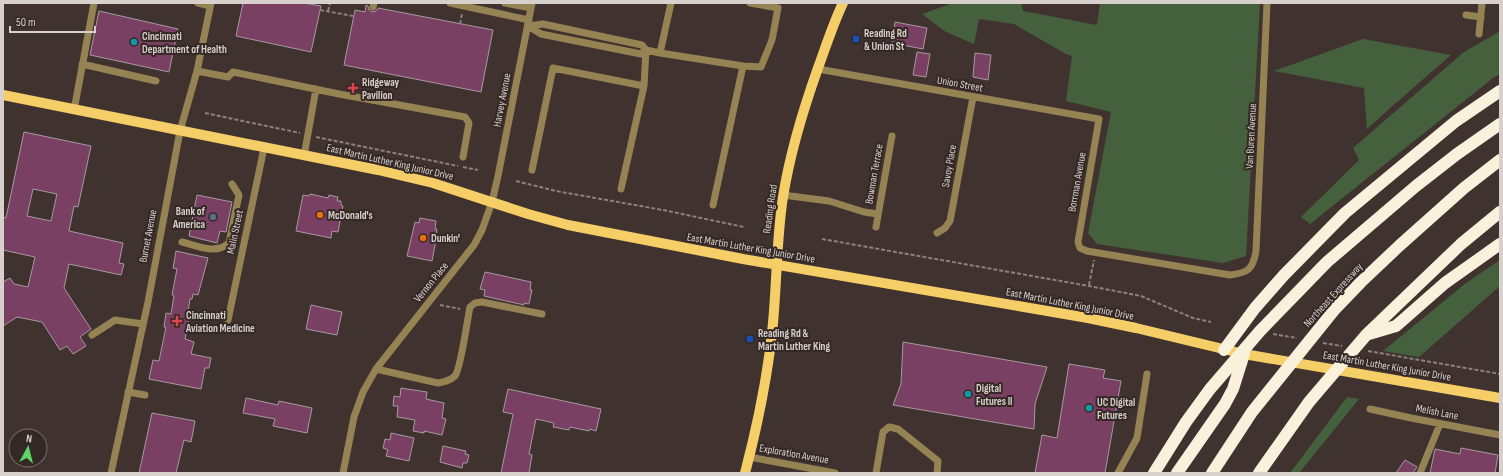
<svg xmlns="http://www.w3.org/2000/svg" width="1503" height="476" viewBox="0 0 1503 476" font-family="'Sofia Sans Condensed',sans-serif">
	<rect width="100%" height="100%" fill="#40332f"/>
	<path fill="#45603c" d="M953 3H1021L1023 11 1097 25 1100 3H1260L1246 256 1223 263 1097 244 1088 233 1111 112 1066 101 1072 56 1066 54 1014 24 979 19 974 44 946 32 922 14Z
		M1500 31V74L1493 78 1310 224 1301 217 1359 160 1353 148 1464 52Z
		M1363 39 1451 55 1389 109 1367 129 1364 88 1274 71Z
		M1500 260V286L1419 357 1383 351 1466 283Z
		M1347 397 1359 399 1299 473H1290Z"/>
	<path fill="#794063" stroke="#a799a0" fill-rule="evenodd" d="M243 3H304L321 6 311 52 236 36Z
		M366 5 368 6 369 10 372 12 376 11 378 8 493 30 481 92 344 65 355 10 365 12Z
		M99 11 178 29 169 72 90 55Z
		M895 22 927 28 923 49 892 43Z
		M917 52 930 54 926 77 913 75Z
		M975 53 991 55 988 80 973 77Z
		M24 132 91 146 78 207 74 206 69 231 123 243 119 263 124 264 121 275 69 264 64 288 91 329 80 337 86 346 73 354 67 346 60 350 42 322 17 317 3 326V282L10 278 14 284 28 287 35 257 3 250V217L6 218ZM33 189 57 194 51 221 27 216Z
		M310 194 328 198 329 195 338 197 337 201H341V205L343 206 338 232 332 231 331 238 296 231 303 195 309 196Z
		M197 195 232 202 226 232 220 231 217 243 189 236Z
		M420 218 436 221 435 229H437L435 240H436L432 261 407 256 415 222 419 223Z
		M176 251 208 258 198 295 193 294 192 299H190L187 317 189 318 185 339 194 342 191 354 211 358 209 368H205L201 389 149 379 153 360 159 361 166 327H164L166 313 171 314 174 296 172 295 177 269 173 268Z
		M485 272 531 282 530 290H532L529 304 524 303V305L484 296 485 290 480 289Z
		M311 305 342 312 337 335 306 329Z
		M903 342 1047 367 1035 404 1034 429 893 405 901 384Z
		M1069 364 1105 370 1103 378 1121 381 1105 473H1035L1042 435 1057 438Z
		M401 388 427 392 426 399 444 403 442 418 446 419 442 435 424 431V433L413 431 415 420 397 417 398 406H393L394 396 400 397Z
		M508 389 601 409 596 431 590 429 589 431 570 427 569 430 553 427 554 423 536 419 529 454 532 455 529 473H501L513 414 503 412Z
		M246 398 278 405 279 401 312 408 307 433 273 426 275 419 243 413Z
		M152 413 195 421 191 442 184 440 176 473H139Z
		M391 433 414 438 409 461 386 456 388 450 383 448 385 439 390 440Z
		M443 446 466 451 465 454 469 455 467 463H463L462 468 440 462Z
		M1461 448 1498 455 1495 473H1430L1435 449 1460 454Z
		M1405 460 1417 467 1413 473H1396Z"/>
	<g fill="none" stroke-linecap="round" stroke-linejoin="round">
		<path stroke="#8b817d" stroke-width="2" stroke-dasharray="4 2" stroke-linecap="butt" d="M320 10 353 16
			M328 11 330 3
			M460 24 462 14
			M205 113 300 133
			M316 137 458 166
			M463 167 478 170
			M516 181 556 191 663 210 744 227
			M822 239 1089 286 1141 296 1193 318 1211 322
			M1089 285 1094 260
			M440 305 460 309
			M1273 334 1297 338
			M1323 343 1342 346
			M1368 351 1500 374"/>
		<path stroke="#958354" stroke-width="7" d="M198 3 210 6
			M450 3 529 20
			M505 3 531 8
			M671 3 660 53 743 66 761 67 772 40 778 8 750 3
			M373 7 374 3
			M1466 15 1481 17
			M528 26 543 24 642 45 646 50 660 53
			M528 26 541 34 641 54 646 50
			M1479 34 1482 3
			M82 64 156 81
			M818 69 1099 119 1078 242 1080 248 1087 251 1230 275C1248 273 1253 269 1256 251L1267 3
			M197 71 228 77 233 72 339 94 465 117 469 123 463 157
			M74 110 94 3
			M304 156 316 89
			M532 170 553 68 644 86
			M621 189 644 86 646 50
			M783 195 829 201 864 212 878 214
			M713 205 743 66
			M876 227 892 136
			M937 233 945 228 950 221 973 97
			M182 242C198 246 215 255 229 243L239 195 232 184
			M228 320 264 148
			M92 335 115 320 143 324
			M376 369 438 383C444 382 450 381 455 376 461 368 467 321 470 307L475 303 482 302 542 314
			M128 392 145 395
			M1370 409 1411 418 1500 435
			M749 457 835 473
			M111 473 148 302 180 131 197 71 211 3
			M343 473 354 417 363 392 376 369 474 245 482 230 492 202 498 176 532 3
			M876 473 883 432 889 427 898 429 938 461 937 473
			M1118 473 1137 438 1147 374
			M1420 473 1440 424"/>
		<path stroke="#f5ce67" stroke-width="10" d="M3 95 378 170 433 183 528 214 568 225 743 259 1088 318 1136 328 1244 354 1500 398
			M745 473C757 427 767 380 772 333 777 288 776 242 783 197 790 153 803 110 818 68 826 46 833 24 843 3"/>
		<path stroke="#f9f1db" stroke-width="12" d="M1369 334 1396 326 1445 283 1500 244
			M1224 350 1255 308 1284 275 1345 213 1456 121 1500 91
			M1154 473 1186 422 1210 389 1260 331 1327 262 1416 186 1457 154 1500 124
			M1177 473 1225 404 1233 389 1244 354
			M1212 473 1252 412 1335 309 1361 282 1399 246 1464 188 1500 160
			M1259 473 1309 402 1367 334 1461 244 1500 212"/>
	</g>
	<g fill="#1a4fb4" stroke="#352925" stroke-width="1.5">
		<rect x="852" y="35" width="8" height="8" rx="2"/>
		<rect x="746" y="335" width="8" height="8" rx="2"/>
	</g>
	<g fill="#0f9aa8" stroke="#352925" stroke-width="1.5">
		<circle cx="134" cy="42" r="4"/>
		<circle cx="968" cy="394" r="4"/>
		<circle cx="1089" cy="408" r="4"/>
	</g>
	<g fill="#e0444e" stroke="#352925" stroke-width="1.5">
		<path d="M351 82h4v4h4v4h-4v4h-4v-4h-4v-4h4z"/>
		<path d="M175 315h4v4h4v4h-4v4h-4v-4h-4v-4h4z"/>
	</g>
	<g fill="#e8710a" stroke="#352925" stroke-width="1.5">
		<circle cx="320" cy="215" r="4"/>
		<circle cx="423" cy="238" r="4"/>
	</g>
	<circle fill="#5c6f8a" stroke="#352925" stroke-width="1.5" cx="213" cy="217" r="4"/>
	<g text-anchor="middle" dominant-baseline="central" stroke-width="4" stroke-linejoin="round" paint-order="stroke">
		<g font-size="11" font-weight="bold" fill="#d8d0cd" stroke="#352925" text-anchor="start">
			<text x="864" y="33">Reading Rd<tspan x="864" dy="13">&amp; Union St</tspan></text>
			<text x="142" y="36">Cincinnati<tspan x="142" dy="13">Department of Health</tspan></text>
			<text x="362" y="82">Ridgeway<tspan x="362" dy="13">Pavilion</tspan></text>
			<text x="205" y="211" text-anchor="end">Bank of<tspan x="205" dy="13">America</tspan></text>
			<text x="328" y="215">McDonald's</text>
			<text x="431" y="238">Dunkin'</text>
			<text x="186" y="315">Cincinnati<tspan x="186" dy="13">Aviation Medicine</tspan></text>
			<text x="758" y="333">Reading Rd &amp;<tspan x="758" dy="13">Martin Luther King</tspan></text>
			<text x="976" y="388">Digital<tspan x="976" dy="13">Futures II</tspan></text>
			<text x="1097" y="402">UC Digital<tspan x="1097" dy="13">Futures</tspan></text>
		</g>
		<g font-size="11" fill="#d8d0cd" stroke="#352925">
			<text transform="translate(960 84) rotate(10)">Union Street</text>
			<text transform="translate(502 100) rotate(-79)">Harvey Avenue</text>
			<text transform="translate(1251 136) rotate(-87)">Van Buren Avenue</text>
			<text transform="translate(390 162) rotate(13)">East Martin Luther King Junior Drive</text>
			<text transform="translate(949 166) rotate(-80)">Savoy Place</text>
			<text transform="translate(874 174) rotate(-80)">Bowman Terrace</text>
			<text transform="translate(1077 182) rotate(-80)">Borrman Avenue</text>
			<text transform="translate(770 209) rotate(-82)">Reading Road</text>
			<text transform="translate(235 232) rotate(-78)">Malin Street</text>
			<text transform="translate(148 236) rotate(-79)">Burnet Avenue</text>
			<text transform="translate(751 248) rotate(10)">East Martin Luther King Junior Drive</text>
			<text transform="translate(431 282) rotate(-51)">Vernon Place</text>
			<text transform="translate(1333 295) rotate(-48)">Northeast Expressway</text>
			<text transform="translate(1070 304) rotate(11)">East Martin Luther King Junior Drive</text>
			<text transform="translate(1387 366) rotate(10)">East Martin Luther King Junior Drive</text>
			<text transform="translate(1437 412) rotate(11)">Melish Lane</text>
			<text transform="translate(794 454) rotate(10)">Exploration Avenue</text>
		</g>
	</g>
	<rect width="1503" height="476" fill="none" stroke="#d8d0cd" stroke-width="8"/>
	<g transform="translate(28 448) rotate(7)"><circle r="19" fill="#352925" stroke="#766c68"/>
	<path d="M0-3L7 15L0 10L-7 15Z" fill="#5ed56c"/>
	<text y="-6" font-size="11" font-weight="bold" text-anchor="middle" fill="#d8d0cd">N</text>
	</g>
	<path d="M10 26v6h85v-6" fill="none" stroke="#d8d0cd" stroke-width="2"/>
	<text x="16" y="26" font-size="12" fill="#d8d0cd" stroke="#352925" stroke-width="3" paint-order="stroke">50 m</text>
</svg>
